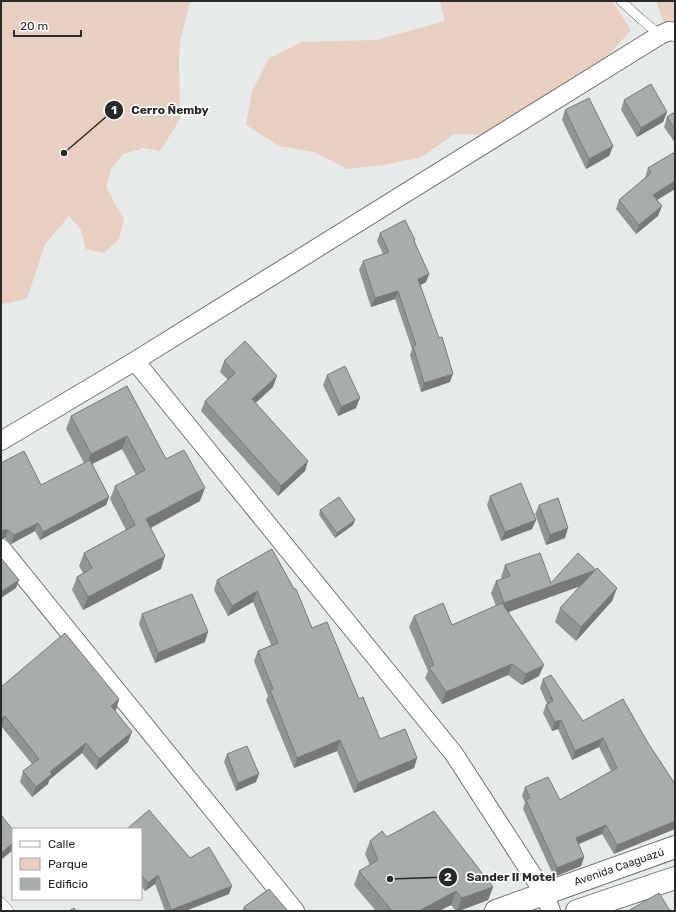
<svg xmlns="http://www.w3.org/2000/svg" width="676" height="912" viewBox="0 0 676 912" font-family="Rubik,sans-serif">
	<rect width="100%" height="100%" fill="#e6eae9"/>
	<path fill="#e9cec2" d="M1 1H190L180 42 179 61 180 119 160 151 143 148 123 154 111 169 106 187 124 220 119 239 104 253 86 249 81 230 69 216 45 244 27 299 1 304Z
		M440 1H612L631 30 594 71 492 135 454 134 422 157 384 165 347 169 314 152 279 146 246 125 252 91 269 58 301 42 376 40 445 21Z
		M656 1H675V33L666 28Z"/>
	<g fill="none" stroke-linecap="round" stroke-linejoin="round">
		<defs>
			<path id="service" d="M621 1 642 20 660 35
				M1 902 9 911"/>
			<path id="minor" d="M135 361 454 754 544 893 551 911
				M1 441 135 361 660 35 669 31 675 32
				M1 548 295 911"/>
			<path id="tertiary" d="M496 911 675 847
				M577 911 675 878"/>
		</defs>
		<use href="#service" stroke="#707573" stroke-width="10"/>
		<use href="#minor" stroke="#707573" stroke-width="20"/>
		<use href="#tertiary" stroke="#707573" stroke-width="24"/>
		<use href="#service" stroke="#fff" stroke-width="9"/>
		<use href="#minor" stroke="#fff" stroke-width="18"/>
		<use href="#tertiary" stroke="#fff" stroke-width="22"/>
	</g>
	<path fill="#909593" d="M624 100 667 112 663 122 637 137 621 110Z
		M565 110 613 146 609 156 586 169 562 120Z
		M675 112V143L664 127 667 117Z
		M675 152V189L656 200 658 216 636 234 616 209 619 200 645 178 648 168Z
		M380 233 415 240 414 242 429 274 426 282 420 285 450 382 421 392 410 355 412 349 395 299 371 307 359 270 363 261 383 254 377 241Z
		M224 361 273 387 256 403 305 471 278 496 201 411 205 401 228 380 220 372Z
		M327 375 356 408 338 416 323 385Z
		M127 386 166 459 200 501 151 528 161 569 83 610 72 590 77 577 83 573 79 566 84 553 126 530 110 499 115 486 136 475 122 449 92 464 109 497 106 505 40 540 35 531 11 544 5 538H1V463L41 485 84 463 66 429 71 416Z
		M490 496 536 520 532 529 501 541 487 505Z
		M539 505 565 538 546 545 535 514Z
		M320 510 353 525 335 538 319 515Z
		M272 549 312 628 359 699 380 739 417 758 414 768 354 793 337 751 294 768 266 700 268 696 254 661 258 651 271 645 253 602 228 616 214 590 217 580Z
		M505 565 551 583 596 570 617 588 612 601 576 641 555 622 560 608 581 585 508 612 539 676 522 685 508 675 442 704 425 678 428 671 409 627 414 616 452 625 496 606 491 593 496 581 502 579 501 577Z
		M142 614 205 642 155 663 139 624Z
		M543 679 583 721 648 743 675 784 614 854 602 834 578 844 584 857 581 866 554 877 523 809 525 802 522 796 525 787 560 800 611 771 599 747 572 760 558 729 552 731 543 713 546 705 547 704 540 688Z
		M1 687 119 699 116 710 114 711 128 742 96 770 82 753 49 780 48 784 32 797 20 782 23 771 32 764 1 726Z
		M227 754 256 782 236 791 224 762Z
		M141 829 190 858 229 894 185 911H165L155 884 145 891 141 886Z
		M387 837 493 887 488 900 459 911H456L451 905 439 911H376L354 885 359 871 370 865 365 854 370 841Z
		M244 907 288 911H242Z"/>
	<path fill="#767978" d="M667 112 663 122 637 137 641 128Z
		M613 146 609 156 586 169 589 159Z
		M675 181V189L649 205 653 195Z
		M662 206 658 216 636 234 639 225Z
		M429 274 426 282 415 288 418 279Z
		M398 291 395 299 371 307 375 298Z
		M453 374 450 382 421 392 424 383Z
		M277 376 273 387 248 409 252 399Z
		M360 398 356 408 338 416 341 407Z
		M127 436 122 449 86 467 91 454Z
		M308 461 305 471 278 496 281 486Z
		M205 488 200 501 142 532 146 519Z
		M109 497 106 505 40 540 43 532Z
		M355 520 353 525 335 538 337 533Z
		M536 520 532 529 501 541 505 532Z
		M38 523 35 531 11 544 14 535Z
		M568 528 565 538 546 545 550 535Z
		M2 530H8L5 538H1V531Z
		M165 556 161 569 83 610 88 597Z
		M596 570 592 582 500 615 504 603Z
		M19 580 16 588 1 598V592Z
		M617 588 612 601 576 641 581 627Z
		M257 591 253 602 228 616 232 606Z
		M208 632 205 642 155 663 158 653Z
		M512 664 508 675 442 704 446 692Z
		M544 665 539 676 522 685 526 674Z
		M119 699 116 710 107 716 111 706Z
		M5 716 1 726V719Z
		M561 720 558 729 552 731 555 722Z
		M132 732 128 742 96 770 99 759Z
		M603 738 599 747 572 760 575 751Z
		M340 740 337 751 294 768 297 758Z
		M86 743 82 753 49 780 48 784 32 797 36 787 50 772Z
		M417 758 414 768 354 793 358 783Z
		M259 774 256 782 236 791 238 783Z
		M675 821V829L614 854 617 845Z
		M606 825 602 834 572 847 576 838Z
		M13 843V850L1 860V853Z
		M584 857 581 866 554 877 557 868Z
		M158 875 155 884 145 891 148 883Z
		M232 886 229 894 185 911H171V910Z
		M493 887 488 900 459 911H457L462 898Z
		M456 891 451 905 439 911H419Z"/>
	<path fill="#a8adab" stroke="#767978" d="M651 84 667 112 641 128 624 100Z
		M589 98 613 146 589 159 565 110Z
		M675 112V129L667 117Z
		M675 152V181L653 195 662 206 639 225 619 200 651 173 648 168Z
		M405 220 415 240 414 241 429 274 418 279 439 338 442 337 453 374 424 383 413 346 416 345 398 291 375 298 363 261 389 252 380 233Z
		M245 341 277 376 252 399 308 461 281 486 205 401 235 373 224 361Z
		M345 366 360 398 341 407 327 375Z
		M127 386 166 459 184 450 205 488 146 519 165 556 88 597 77 577 92 568 84 553 135 525 115 486 145 470 127 436 91 454 71 416Z
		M24 451 41 485 90 460 109 497 43 532 38 523 14 535 8 530H2L1 528V463Z
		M521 483 536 520 505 532 490 496Z
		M339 497 355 520 337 533 320 510Z
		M558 498 568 528 550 535 539 505Z
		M272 549 294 589H296L312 628 327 622 359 699 363 697 380 739 405 729 417 758 358 783 340 740 297 758 270 690 273 689 258 651 278 643 257 591 232 606 217 580Z
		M540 553 551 583 578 553 596 570 504 603 496 581 510 576 505 565Z
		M1 558 19 580 1 592Z
		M597 568 617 588 581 627 560 608Z
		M192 594 208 632 158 653 142 614Z
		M443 603 452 625 502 603 544 665 526 674 512 664 446 692 429 667 434 665 414 616Z
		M65 633 119 699 111 706 132 732 99 759 86 743 50 772 52 774 36 787 23 771 39 759 5 716 1 719V687Z
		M551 675 583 721 623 699 648 743 675 784V821L617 845 606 825 576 838 584 857 557 868 526 800 530 798 525 787 548 777 560 800 617 768 603 738 575 751 561 720 555 722 546 705 553 701 543 679Z
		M247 746 259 774 238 783 227 754Z
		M149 810 190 858 209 847 232 886 171 910 158 875 148 883 143 877 141 879V829H127Z
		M434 811 493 887 462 898 456 891 419 911H392L359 871 378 860 370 841 382 831 387 837Z
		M1 815 13 830V843L1 853Z
		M269 889 288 911H247L244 907Z
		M659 893 670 911H628Z
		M74 908 76 911H69Z"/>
	<g text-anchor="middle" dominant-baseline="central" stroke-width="3.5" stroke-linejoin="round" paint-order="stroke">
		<g font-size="11" fill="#282929" stroke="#fff">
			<text transform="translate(619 867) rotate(-19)">Avenida Caaguazú</text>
		</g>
	</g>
	<path fill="none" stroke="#282929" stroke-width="1.5" d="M64 153L114 110M390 879L448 877"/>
	<g fill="#282929" stroke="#fff" stroke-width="1.5">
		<circle cx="64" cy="153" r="4"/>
		<circle cx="390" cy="879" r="4"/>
		<circle cx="114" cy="110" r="10"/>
		<circle cx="448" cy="877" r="10"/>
	</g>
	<g font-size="12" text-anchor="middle" font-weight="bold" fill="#fff">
		<text x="114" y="114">1</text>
		<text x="448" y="881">2</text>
	</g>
	<g font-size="12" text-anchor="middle" font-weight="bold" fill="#282929" stroke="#fff" stroke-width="3.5" stroke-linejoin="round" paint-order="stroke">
		<text x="170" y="114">Cerro Ñemby</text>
		<text x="511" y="881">Sander II Motel</text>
	</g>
	<rect width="676" height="912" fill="none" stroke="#282929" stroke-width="4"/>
	<rect x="12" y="828" width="130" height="72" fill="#ffffff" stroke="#a9a9a9"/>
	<rect x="20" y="841" width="20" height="6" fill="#ffffff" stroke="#a9a9a9"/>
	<text x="48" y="848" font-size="12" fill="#282929">Calle</text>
	<rect x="20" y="858" width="20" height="12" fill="#e9cec2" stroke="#a9a9a9"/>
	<text x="48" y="868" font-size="12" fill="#282929">Parque</text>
	<rect x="20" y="878" width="20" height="12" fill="#a8adab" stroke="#a9a9a9"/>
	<text x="48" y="888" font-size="12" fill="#282929">Edificio</text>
	<path d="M14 30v6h67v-6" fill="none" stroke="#282929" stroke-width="2"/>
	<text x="20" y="30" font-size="12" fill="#282929" stroke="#ffffff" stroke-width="3" paint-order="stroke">20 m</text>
</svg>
